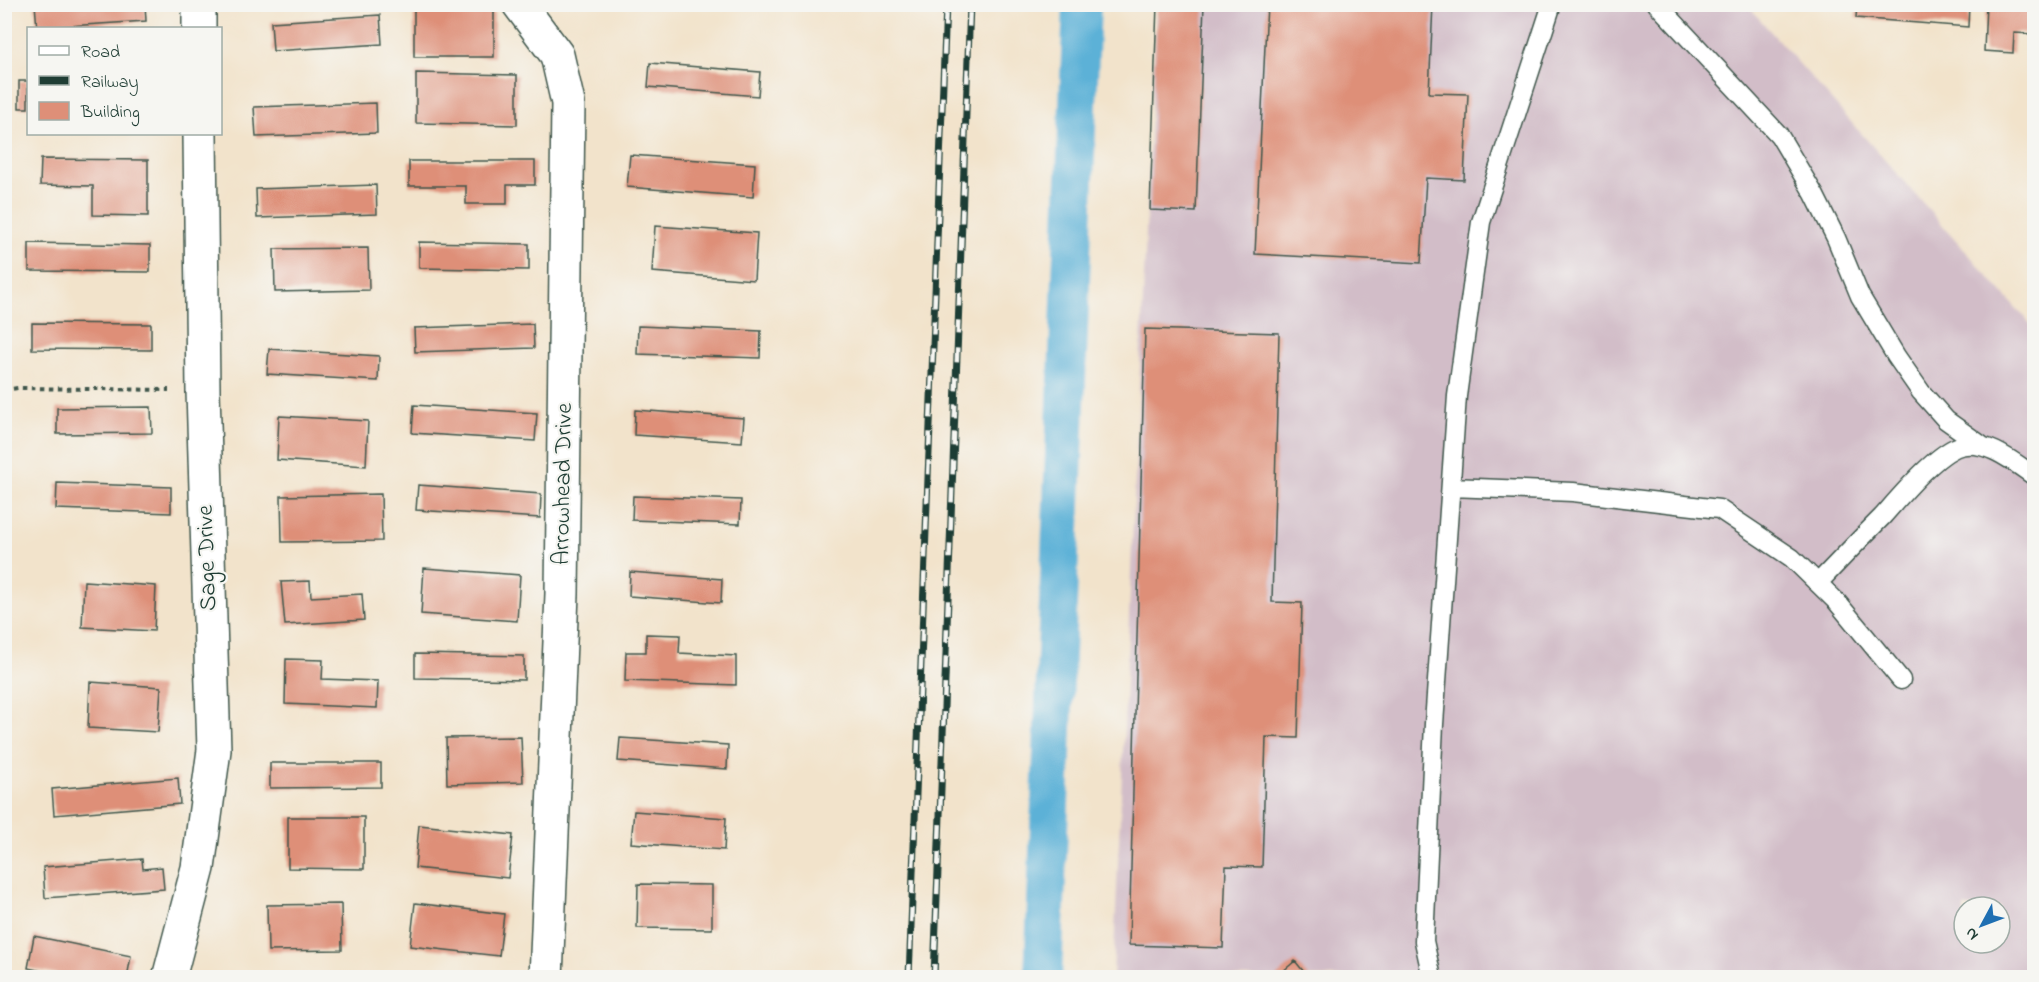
<svg xmlns="http://www.w3.org/2000/svg" width="2039" height="982" viewBox="0 0 2039 982" font-family="'Indie Flower',sans-serif">
	<rect width="100%" height="100%" fill="#f6f6f2"/>
	<filter id="ink" filterUnits="userSpaceOnUse"><feTurbulence type="fractalNoise" baseFrequency=".0167" numOctaves="2"/><feDisplacementMap in="SourceGraphic" scale="12" xChannelSelector="R" yChannelSelector="G"/><feConvolveMatrix kernelMatrix="1 2 1 2 8 2 1 2 1" color-interpolation-filters="sRGB"/></filter>
	<filter id="wash" filterUnits="userSpaceOnUse"><feTurbulence type="fractalNoise" baseFrequency=".008" numOctaves="4" result="noise"/><feDisplacementMap in="SourceGraphic" scale="24" xChannelSelector="R" yChannelSelector="G"/><feGaussianBlur stdDeviation="1.35" result="paint"/><feColorMatrix in="noise" values="0 0 0 0 0 0 0 0 0 0 0 0 0 0 0 0 0 1.4 0 .05"/><feComposite in="paint" operator="in"/></filter>
	<g filter="url(#wash)">
		<rect width="100%" height="100%" fill="#f2e3cb"/>
		<path fill="#d2bdc8" fill-rule="evenodd" d="M1156 5H1747L2034 328V977H1113ZM1964 907H2000V943H1964Z"/>
		<g fill="none" stroke-linecap="round" stroke-linejoin="round">
			<path stroke="#5bb1d7" stroke-width="38" d="M1043 978 1082 4"/>
		</g>
		<g id="blocks">
			<path fill="#de8f78" d="M35 4H145L146 21 37 28Z
				M1157 4H1204L1196 212 1150 210Z
				M1267 4H1433L1429 93 1468 94 1464 180 1426 178 1421 263 1255 254Z
				M1857 4H1969L1968 27 1856 18Z
				M1986 4H2034V34L2014 33 2013 53 1984 51Z
				M414 9H494V57H414Z
				M380 15 382 44 273 51 271 22Z
				M650 63 760 72 758 96 648 87Z
				M416 73 517 75V125L416 123Z
				M19 81H28V108H19Z
				M376 103 377 133 256 137 254 107Z
				M630 155 755 164 753 197 627 187Z
				M41 159 148 160V216L93 215V186L40 185Z
				M409 161H535V185H507V204H466V186H409Z
				M376 185 377 214 257 218 256 189Z
				M655 226 757 233 754 280 652 272Z
				M419 242 529 244V270L419 268Z
				M29 243 150 245V272L29 271Z
				M368 248 369 290 275 292 274 249Z
				M32 323 151 324V350L32 349Z
				M533 324 534 348 415 352 414 328Z
				M638 326 761 331 760 358 637 354Z
				M1145 329 1279 333 1272 602 1302 603 1298 738 1266 737 1262 867 1226 866 1223 948 1129 945Z
				M269 349 379 356 378 381 267 374Z
				M414 405 537 413 535 441 412 433Z
				M151 407 152 433 57 434V408Z
				M635 410 744 418 742 442 634 435Z
				M279 416 368 421 366 466 277 460Z
				M57 483 171 487V513L56 509Z
				M418 485 541 494 540 518 416 510Z
				M381 494 382 541 282 542 281 496Z
				M633 496 741 500 740 524 632 520Z
				M424 568 520 575 517 621 421 614Z
				M630 572 722 579 721 603 629 596Z
				M84 581 156 586 154 631 82 627Z
				M310 581 311 597 362 594 364 620 285 625 281 582Z
				M646 634 680 635 679 653 736 656V685L625 681 626 652H646Z
				M415 654 524 656V680L415 678Z
				M286 659 323 660 322 679 378 681 377 708 285 704Z
				M90 682 161 687 158 732 88 728Z
				M521 737 523 782 447 784 446 738Z
				M620 738 728 745 727 769 618 761Z
				M270 763H381V787L270 788Z
				M178 778 180 804 54 815 52 789Z
				M634 811 726 818 724 850 631 843Z
				M288 817H364V869L288 868Z
				M419 825 513 835 508 878 415 868Z
				M142 859 143 869 162 867 164 889 45 898 43 867Z
				M638 884 712 885V929L637 928Z
				M415 903 504 914 499 956 410 946Z
				M341 904 342 950 268 951 267 905Z
				M34 936 131 956 127 978H74L28 968Z
				M1295 961 1309 978H1275Z"/>
		</g>
	</g>
	<g filter="url(#ink)">
		<use href="#blocks" fill-opacity="0" stroke="#3f564b" stroke-width="1.5"/>
		<g fill="none" stroke-linecap="round" stroke-linejoin="round">
			<defs>
				<path id="lane" d="M1657 4 1779 135 1814 194 1836 238 1860 296 1896 356 1921 392 1946 420 1981 445
					M1451 487 1573 492 1719 509 1792 558 1837 602 1901 680
					M1818 583C1839 561 1860 539 1882 517 1899 498 1936 453 1960 446 1986 439 2014 462 2034 476
					M1432 978 1424 941 1434 724 1457 396 1481 222 1552 4"/>
				<path id="street" d="M199 4V28
					M519 4 557 55 568 103 562 594 546 978
					M169 978 198 868 214 750 203 391 200 134"/>
			</defs>
			<use href="#lane" stroke="#3f564b" stroke-width="21"/>
			<use href="#street" stroke="#3f564b" stroke-width="36"/>
			<path stroke="#3f564b" stroke-width="4" stroke-dasharray="4.5 4.5" stroke-linecap="butt" d="M4 390 18 388 169 390"/>
			<use href="#lane" stroke="#fff" stroke-width="18"/>
			<use href="#street" stroke="#fff" stroke-width="33"/>
			<defs>
				<path id="rail" d="M909 978 946 4
					M934 978 970 4"/>
			</defs>
			<use href="#rail" stroke="#1f3d34" stroke-width="7"/>
			<use href="#rail" stroke="#f6f6f2" stroke-width="4.5" stroke-dasharray="14" stroke-linecap="butt"/>
		</g>
	</g>
	<g text-anchor="middle" dominant-baseline="central" stroke-width="4.5" stroke-linejoin="round" paint-order="stroke">
		<g font-size="24" fill="#1f3d34" stroke="#f6f6f2">
			<text transform="translate(564 484) rotate(-89)">Arrowhead Drive</text>
			<text transform="translate(208 558) rotate(-92)">Sage Drive</text>
		</g>
	</g>
	<rect width="2039" height="982" fill="none" stroke="#f6f6f2" stroke-width="24"/>
	<rect x="27" y="27" width="195" height="108" fill="#f6f6f2" stroke="#a0aca6" stroke-width="1.5"/>
	<rect x="39" y="46" width="30" height="9" fill="#ffffff" stroke="#a0aca6" stroke-width="1.5"/>
	<text x="81" y="57" font-size="18" fill="#1f3d34">Road</text>
	<rect x="39" y="76" width="30" height="9" fill="#1f3d34" stroke="#a0aca6" stroke-width="1.5"/>
	<text x="81" y="87" font-size="18" fill="#1f3d34">Railway</text>
	<rect x="39" y="102" width="30" height="18" fill="#de8f78" stroke="#a0aca6" stroke-width="1.5"/>
	<text x="81" y="117" font-size="18" fill="#1f3d34">Building</text>
	<g transform="translate(1982 925) rotate(229)"><circle r="28" fill="#f6f6f2" stroke="#a0aca6" stroke-width="1.5"/>
	<path d="M0-4.5L10 22L0 15L-10 22Z" fill="#1f6fb2"/>
	<text y="-9" font-size="16" font-weight="bold" text-anchor="middle" fill="#1f3d34">N</text>
	</g>
</svg>
